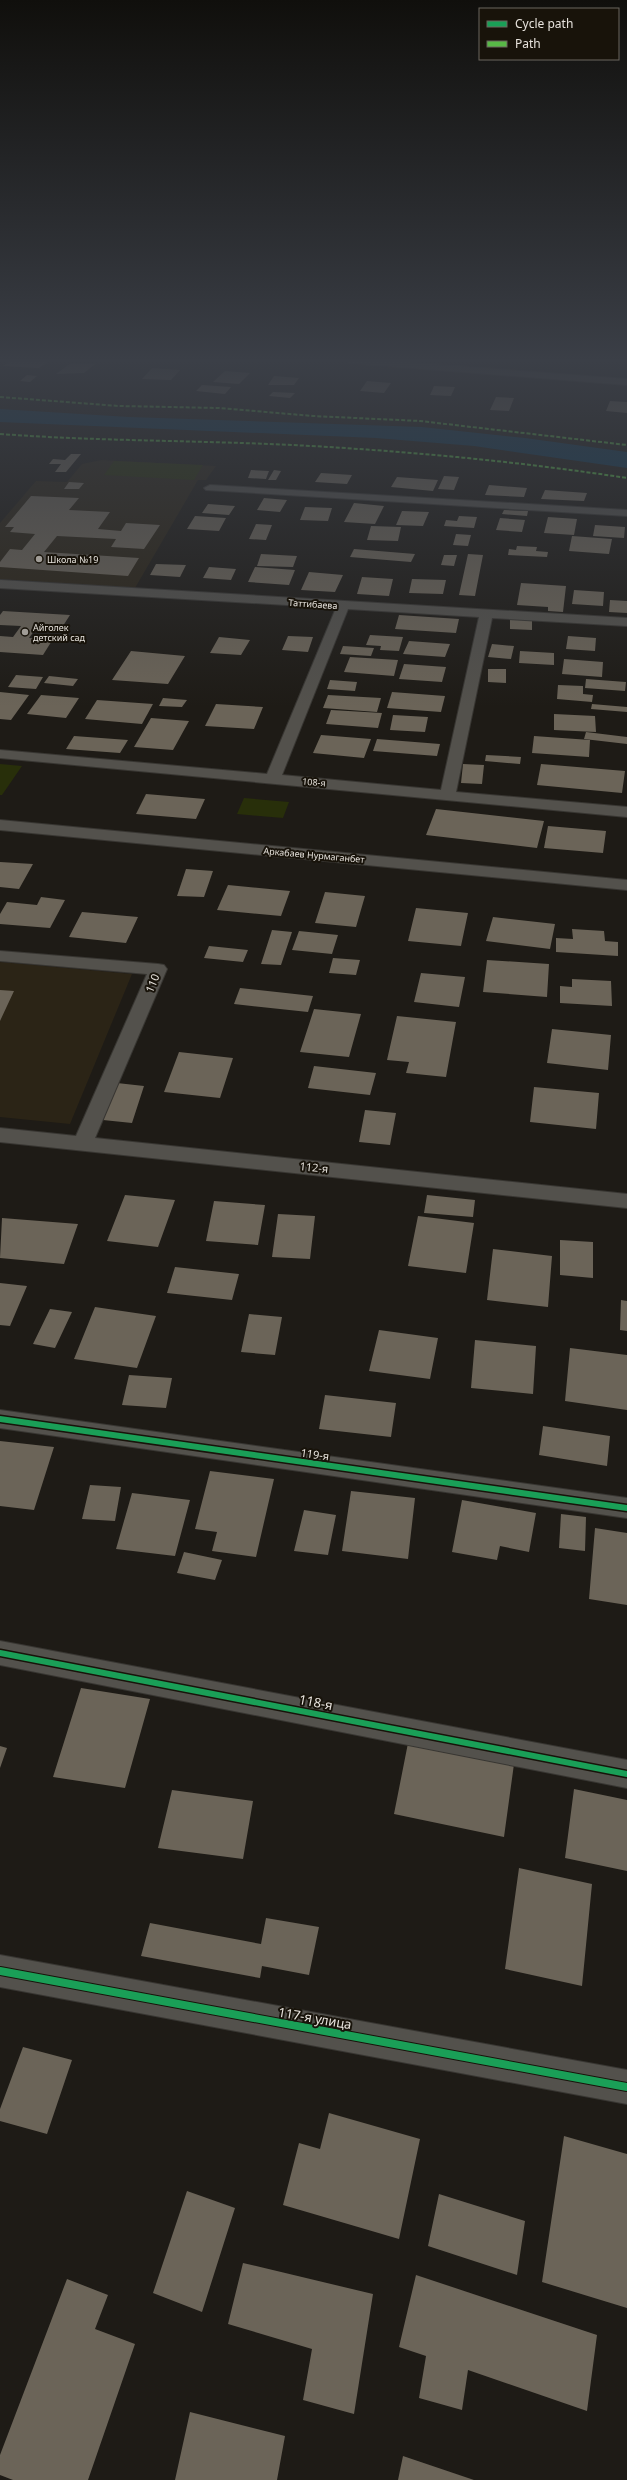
<svg xmlns="http://www.w3.org/2000/svg" width="627" height="2480" viewBox="0 0 627 2480" font-family="'Noto Sans',sans-serif">
	<rect width="100%" height="100%" fill="#1e1b16"/>
	<path fill="#2b2416" d="M101 460 216 466 206 480H198L135 588 0 579V523L36 481 67 482 82 464Z
		M0 962 132 974 70 1124 0 1117Z"/>
	<path fill="#282f0a" d="M114 461 203 465 194 480 104 475Z
		M0 764 22 766 2 795H0Z
		M244 798 289 802 283 818 237 814Z"/>
	<path fill="#0d3955" d="M0 409 129 417 422 427 525 438 627 452V468L474 446 376 438 0 422Z"/>
	<path fill="#6b6458" d="M12 360H22L48 362 39 368 3 366Z
		M71 363 95 364 84 373 56 374Z
		M152 368 180 370 171 380 142 379Z
		M225 371 250 373 239 384 213 382Z
		M27 375 37 376 30 382 20 381Z
		M274 376 299 378 294 385H268Z
		M367 381 391 383 384 393 360 391Z
		M202 385 231 387 225 394 196 391Z
		M434 386 455 387 451 396 430 395Z
		M273 392 295 393 290 398 269 396Z
		M496 397 514 398 509 411 490 410Z
		M610 401 627 402V413L606 411Z
		M71 454H81L66 472H55L61 464H49L53 459 65 460Z
		M251 470 269 471 266 479 248 478Z
		M274 470 281 471 276 480H268Z
		M321 473 352 475 347 484 315 482Z
		M444 476 459 477 454 490 438 489Z
		M397 477 438 480 433 491 391 487Z
		M69 482 84 483 79 489H64Z
		M489 485 527 488 524 497 485 495Z
		M545 490 587 493 584 501 541 499Z
		M31 496 79 498 69 510 110 512 98 529 121 531 126 523 160 525 144 549 111 547 116 539 57 536 44 552 139 558 128 576 0 567V562L10 549 22 550 35 534 10 532 14 527H5Z
		M264 498 287 500 280 512 257 510Z
		M354 503 384 506 375 524 344 522Z
		M208 504 235 506 229 515 202 513Z
		M305 507 332 508 328 521 300 520Z
		M504 510 528 511 527 516 502 514Z
		M402 511 429 512 423 526 396 525Z
		M195 516 226 518 219 531 187 529Z
		M459 516 477 517 474 528 444 526 446 520 457 521Z
		M548 517 577 519 574 535 544 533Z
		M500 518 525 520 522 532 496 530Z
		M256 524 272 525 266 540 249 539Z
		M595 525 625 527 624 538 593 536Z
		M371 526 401 527 398 541 367 540Z
		M456 534 471 535 468 546 453 545Z
		M572 536 612 539 609 554 569 551Z
		M517 546 537 547 536 551 548 552 547 557 508 555 509 549 516 550Z
		M354 549 415 554 411 562 350 557Z
		M261 554 297 556 293 567 257 566Z
		M468 554 483 555 475 596 459 595Z
		M444 555H457L454 566 441 565Z
		M156 564 186 565 180 577 150 575Z
		M209 567 236 569 231 580 203 578Z
		M255 567 295 570 289 585 248 582Z
		M309 572 343 575 335 592 301 590Z
		M362 577 393 579 389 596 357 594Z
		M412 579 446 580 443 594 409 593Z
		M521 583 566 586 563 612 548 611V607L517 605Z
		M574 590 604 592 603 606 572 604Z
		M610 600 627 601V613L609 612Z
		M3 611 70 615 61 629 37 627 29 638 53 639 43 655 0 652V636L13 637 21 626 0 625V615Z
		M399 615 459 619 456 633 395 629Z
		M510 619 532 620V630L510 629Z
		M370 635 403 637 399 651 380 650 381 646 366 645Z
		M288 636 313 637 308 652 282 650Z
		M568 636 596 638 595 651 566 649Z
		M219 637 250 640 241 655 210 653Z
		M409 641 450 644 445 657 403 654Z
		M492 644 514 646 511 659 488 657Z
		M343 646 374 648 371 656 340 654Z
		M131 651 185 656 168 684 112 680Z
		M520 651 554 653V665L519 663Z
		M350 657 398 660 394 676 344 672Z
		M564 659 603 662 602 677 562 674Z
		M404 664 446 667 442 682 399 679Z
		M488 669H506V683L488 682Z
		M16 675 43 677 36 689 8 687Z
		M49 676 78 679 73 686 44 683Z
		M586 679 626 682 625 691 585 688Z
		M330 680 357 682 355 691 327 689Z
		M558 685 583 686V694L593 695 592 702 557 699Z
		M0 692 29 695 11 720 0 719Z
		M392 692 445 696 441 712 387 708Z
		M41 695 79 698 66 718 27 714Z
		M328 695 381 698 377 712 323 708Z
		M163 698 187 700 182 707 159 706Z
		M97 700 153 704 142 724 85 719Z
		M216 704 263 707 254 729 205 726Z
		M592 704 627 707V712L591 709Z
		M331 710 382 713 378 728 326 724Z
		M554 714 595 716 596 732 554 730Z
		M393 715 428 717 425 732 390 730Z
		M151 718 189 721 173 750 134 747Z
		M586 732 627 737V744L584 739Z
		M321 735 371 739 364 758 313 753Z
		M74 736 128 740 120 753 66 749Z
		M534 736 590 740 589 757 532 753Z
		M377 739 440 744 437 756 373 751Z
		M486 755 521 757 520 764 485 761Z
		M463 764 484 765 482 784 461 783Z
		M541 764 625 771 622 793 537 785Z
		M146 794 205 799 196 819 136 814Z
		M436 809 544 821 537 848 426 835Z
		M548 826 606 831 603 853 544 848Z
		M0 862 33 864 19 889 0 887Z
		M186 869 213 871 204 897 177 896Z
		M228 885 290 891 281 916 217 910Z
		M325 892 365 896 356 927 315 923Z
		M41 897 65 900 50 928 0 924V914L7 902 37 905Z
		M416 908 468 913 461 946 408 941Z
		M82 912 138 917 126 943 69 937Z
		M493 917 555 924 550 949 486 941Z
		M572 929 604 931 605 941 618 942V956L556 952V938L573 939Z
		M272 930 292 932 281 965 261 964Z
		M299 931 338 935 332 954 292 950Z
		M209 946 248 950 243 962 204 958Z
		M333 958 360 960 356 975 329 973Z
		M487 960 549 964 547 997 483 992Z
		M421 973 465 977 459 1007 414 1002Z
		M572 979 611 981 612 1006 560 1003V986L572 987Z
		M240 988 313 996 308 1012 234 1004Z
		M0 990 14 991 0 1021Z
		M314 1009 361 1014 349 1057 300 1052Z
		M397 1016 456 1022 446 1077 406 1073 409 1062 387 1060Z
		M552 1029 611 1035 608 1070 547 1063Z
		M179 1052 233 1058 220 1098 164 1092Z
		M314 1066 376 1073 370 1095 308 1088Z
		M117 1083 144 1086 132 1123 103 1120Z
		M534 1087 599 1093 596 1129 530 1122Z
		M365 1110 396 1113 390 1145 359 1142Z
		M125 1195 175 1200 158 1247 107 1241Z
		M427 1195 475 1200 473 1217 424 1213Z
		M214 1201 265 1205 258 1245 206 1241Z
		M278 1214 315 1216 310 1259 272 1257Z
		M418 1216 474 1223 466 1273 408 1266Z
		M2 1218 78 1224 64 1264 0 1258Z
		M560 1240 593 1242V1278L560 1275Z
		M493 1249 552 1256 548 1307 487 1300Z
		M175 1267 239 1274 232 1300 167 1293Z
		M0 1283 27 1286 10 1326 0 1325Z
		M621 1300 627 1301V1331L620 1330Z
		M95 1307 156 1316 137 1368 74 1359Z
		M50 1309 72 1312 55 1348 33 1344Z
		M249 1314 282 1317 275 1355 241 1352Z
		M379 1330 438 1338 430 1379 369 1371Z
		M475 1340 536 1346 533 1394 471 1388Z
		M570 1348 627 1355V1410L565 1401Z
		M129 1375 172 1378 166 1408 122 1405Z
		M325 1395 396 1403 391 1437 319 1429Z
		M543 1426 610 1436 607 1466 539 1455Z
		M0 1441 54 1447 34 1510 0 1506Z
		M210 1471 274 1479 256 1557 212 1551 217 1532 195 1529Z
		M90 1485 121 1487 115 1521 82 1519Z
		M351 1491 415 1498 408 1559 342 1551Z
		M132 1493 190 1500 175 1556 116 1549Z
		M462 1500 536 1513 529 1552 500 1546 497 1560 452 1552Z
		M304 1510 336 1515 328 1555 294 1551Z
		M561 1514 586 1517 585 1551 559 1548Z
		M595 1528 627 1533V1605L589 1599Z
		M184 1552 222 1560 215 1580 177 1573Z
		M81 1688 150 1699 125 1788 53 1777Z
		M408 1743 514 1764 504 1837 394 1814Z
		M0 1746 7 1748 0 1768Z
		M574 1789 627 1800V1871L565 1858Z
		M172 1790 253 1801 243 1859 158 1848Z
		M519 1868 592 1884 582 1986 505 1969Z
		M266 1918 319 1927 309 1975 262 1966 260 1978 141 1956 150 1923 261 1944Z
		M23 2047 72 2060 47 2134 0 2121V2109Z
		M329 2113 420 2139 399 2239 283 2205 299 2143 320 2149Z
		M564 2136 627 2154V2308L542 2282Z
		M187 2191 235 2208 202 2312 153 2293Z
		M439 2194 525 2221 517 2275 428 2246Z
		M243 2263 373 2294 354 2414 303 2400 312 2349 228 2324Z
		M416 2275 597 2335 587 2411 468 2370 462 2410 419 2398 426 2356 399 2347Z
		M67 2279 108 2295 95 2329 135 2344 88 2480H13L0 2475V2455Z
		M190 2412 285 2436 277 2480H175Z
		M403 2456 474 2480H398Z"/>
	<g fill="none" stroke-linecap="round" stroke-linejoin="round">
		<defs>
			<path id="minor" d="M344 360H379L627 379V385L349 363Z
				M210 485 627 510V516L206 490 204 488Z
				M0 580 627 618V626L492 618 456 792 627 807V817L0 758V750L267 774 336 608 0 588ZM348 609 479 617 441 790 282 775Z
				M0 820 627 880V890L0 830Z
				M0 951 158 964 164 965 167 969 95 1138 627 1194V1208L0 1142V1128L76 1136 147 974 0 961Z
				M0 1410 627 1498V1518L0 1428Z
				M0 1641 627 1760V1788L0 1665Z
				M0 1955 627 2070V2104L0 1987Z"/>
		</defs>
		<use href="#minor" stroke="#383632" stroke-width="2"/>
		<use href="#minor" fill="#53514c" fill-rule="evenodd"/>
		<path stroke="#58b947" stroke-width="2" stroke-dasharray="4 2" stroke-linecap="butt" d="M0 397 119 406 219 408 313 416 420 421 627 445
			M0 434C109 442 219 440 328 447 428 453 528 463 627 478"/>
		<defs>
			<path id="cycleway-far1" d="M0 1419 627 1508
				M0 1653 627 1774"/>
			<path id="cycleway" d="M0 1971 627 2087"/>
		</defs>
		<use href="#cycleway-far1" stroke="#18130a" stroke-width="9"/>
		<use href="#cycleway" stroke="#18130a" stroke-width="10"/>
		<use href="#cycleway-far1" stroke="#1a9f57" stroke-width="6"/>
		<use href="#cycleway" stroke="#1a9f57" stroke-width="8"/>
	</g>
	<linearGradient id="sky" x2="0" y2="1"><stop stop-color="#100f0c"/><stop offset="0.51" stop-color="#3b3f47"/><stop offset="1" stop-color="#3b3f47" stop-opacity="0"/></linearGradient>
	<rect width="627" height="707" fill="url(#sky)"/>
	<g fill="#a19d97" stroke="#18130a" stroke-width="1.5">
		<circle cx="39" cy="559" r="4"/>
		<circle cx="25" cy="632" r="4"/>
	</g>
	<g text-anchor="middle" dominant-baseline="central" stroke-width="4" stroke-linejoin="round" paint-order="stroke">
		<g font-size="9" fill="#e7e3dd" stroke="#18130a" text-anchor="start">
			<text x="47" y="559">Школа №19</text>
			<text x="33" y="627">Айголек<tspan x="33" dy="10">детский сад</tspan></text>
		</g>
		<g font-size="9" fill="#e7e3dd" stroke="#18130a">
			<text transform="translate(313 604) rotate(4)">Таттибаева</text>
			<text transform="translate(314 782) rotate(5)">108-я</text>
			<text transform="translate(314 855) rotate(5)">Аркабаев Нурмаганбет</text>
		</g>
		<g font-size="11" fill="#e7e3dd" stroke="#18130a">
			<text transform="translate(152 983) rotate(-67)">110</text>
			<text transform="translate(314 1167) rotate(6)">112-я</text>
			<text transform="translate(315 1454) rotate(8)">119-я</text>
		</g>
		<g font-size="13" fill="#e7e3dd" stroke="#18130a">
			<text transform="translate(316 1702) rotate(11)">118-я</text>
			<text transform="translate(315 2018) rotate(10)">117-я улица</text>
		</g>
	</g>
	<rect x="479" y="8" width="140" height="52" fill="#18130a" stroke="#6b665e"/>
	<rect x="487" y="21" width="20" height="6" fill="#1a9f57" stroke="#6b665e"/>
	<text x="515" y="28" font-size="12" fill="#e7e3dd">Cycle path</text>
	<rect x="487" y="41" width="20" height="6" fill="#58b947" stroke="#6b665e"/>
	<text x="515" y="48" font-size="12" fill="#e7e3dd">Path</text>
</svg>
